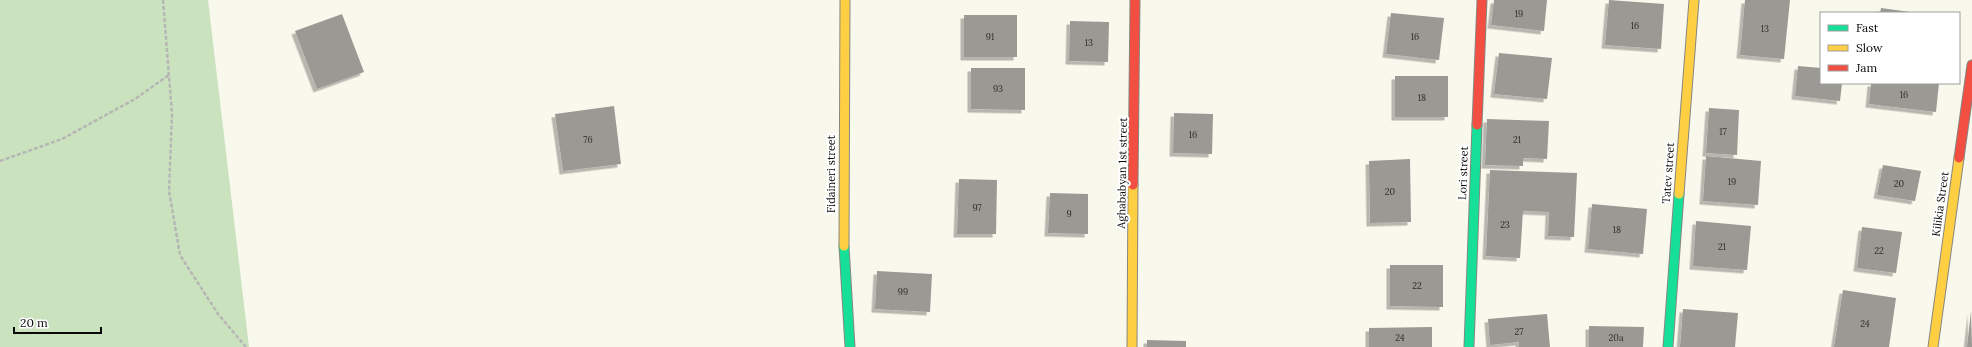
<svg xmlns="http://www.w3.org/2000/svg" width="1972" height="347" viewBox="0 0 1972 347" font-family="Lora,serif">
	<defs>
		<filter id="shadow"><feDropShadow dx="-3.5" dy="3.5" stdDeviation="0" flood-color="#0004"/></filter>
	</defs>
	<rect width="100%" height="100%" fill="#f8f8ed"/>
	<path fill="#cbe2bf" d="M0 0H208L249 347H0Z"/>
	<path fill="#9a9993" filter="url(#shadow)" d="M1494 0H1547L1544 31 1491 25Z
		M1609 0 1664 4 1661 49 1605 45Z
		M1745 0H1790L1784 59 1740 55Z
		M1881 8 1910 12V13H1880Z
		M1391 13 1444 18 1439 60 1386 54Z
		M342 14 364 72 317 89 295 31Z
		M964 15H1017V57H964Z
		M1070 21 1109 22 1108 62 1069 61Z
		M1499 53 1552 58 1547 99 1494 94Z
		M1798 66 1821 68V83H1842L1840 101 1795 96Z
		M971 68H1025V110L971 109Z
		M1395 76H1448V117H1395Z
		M1871 83H1939L1936 112 1869 104Z
		M614 106 621 164 563 171 555 114Z
		M1709 108 1739 110 1737 155 1706 153Z
		M1174 113 1213 114 1212 154 1173 153Z
		M1487 119 1549 121 1547 159 1523 158V166L1485 165Z
		M1706 156 1761 161 1758 205 1703 201Z
		M1410 159 1411 222 1370 223 1369 161Z
		M1883 165 1921 171 1915 201 1877 195Z
		M1490 170 1577 173 1574 237 1548 236 1549 212 1523 211 1520 258 1486 256Z
		M959 179 997 180 996 234H957Z
		M1050 193 1088 194V234L1048 233Z
		M1592 204 1647 209 1643 254 1588 249Z
		M1696 221 1751 226 1747 270 1693 266Z
		M1862 227 1902 232 1896 273 1857 268Z
		M1390 265H1443V307L1390 306Z
		M877 271 932 274 930 312 875 309Z
		M1843 290 1896 298 1889 347H1834Z
		M1683 309 1738 313 1735 347H1680Z
		M1971 311 1972 347H1967Z
		M1547 314 1550 347H1519V342L1490 345 1488 319Z
		M1589 326 1644 327 1643 347H1589Z
		M1432 327V347H1369V328Z
		M1147 340 1186 341V347H1147Z"/>
	<g fill="none" stroke-linecap="round" stroke-linejoin="round">
		<defs>
			<path id="fast" d="M844 246 850 347
				M1469 347 1477 125
				M1668 347 1679 194"/>
			<path id="slow" d="M1679 194 1694 0
				M844 246 845 0
				M1132 347 1133 185
				M1933 347 1959 158"/>
			<path id="jam" d="M1477 125 1482 0
				M1959 158 1972 65
				M1133 185 1135 0"/>
		</defs>
		<use href="#fast" stroke="#878782" stroke-width="11"/>
		<use href="#slow" stroke="#878782" stroke-width="11"/>
		<use href="#jam" stroke="#878782" stroke-width="11"/>
		<path stroke="#b6b6b4" stroke-width="2.5" stroke-dasharray="4 2" stroke-linecap="butt" d="M163 0 172 114 169 191 180 255 218 314 246 347
			M0 161 62 139 135 99 169 75"/>
		<use href="#fast" stroke="#16e098" stroke-width="9"/>
		<use href="#slow" stroke="#ffcf43" stroke-width="9"/>
		<use href="#jam" stroke="#f24e42" stroke-width="9"/>
	</g>
	<g text-anchor="middle" dominant-baseline="central" stroke-width="4" stroke-linejoin="round" paint-order="stroke">
		<g font-size="9" fill="#2d2d2c">
			<text x="1519" y="13">19</text>
			<text x="1635" y="25">16</text>
			<text x="1765" y="28">13</text>
			<text x="990" y="36">91</text>
			<text x="1415" y="36">16</text>
			<text x="1089" y="42">13</text>
			<text x="998" y="88">93</text>
			<text x="1904" y="94">16</text>
			<text x="1422" y="97">18</text>
			<text x="1723" y="131">17</text>
			<text x="1193" y="134">16</text>
			<text x="588" y="139">76</text>
			<text x="1517" y="139">21</text>
			<text x="1732" y="181">19</text>
			<text x="1899" y="183">20</text>
			<text x="1390" y="191">20</text>
			<text x="977" y="207">97</text>
			<text x="1069" y="213">9</text>
			<text x="1505" y="224">23</text>
			<text x="1617" y="229">18</text>
			<text x="1722" y="246">21</text>
			<text x="1879" y="250">22</text>
			<text x="1417" y="285">22</text>
			<text x="903" y="291">99</text>
			<text x="1865" y="323">24</text>
			<text x="1519" y="331">27</text>
			<text x="1400" y="337">24</text>
			<text x="1616" y="337">20a</text>
		</g>
		<g font-size="11" fill="#090909" stroke="#fff">
			<text transform="translate(1122 173) rotate(-89)">Aghababyan 1st street</text>
			<text transform="translate(1463 173) rotate(-88)">Lori street</text>
			<text transform="translate(1668 173) rotate(-86)">Tatev street</text>
			<text transform="translate(831 174) rotate(-90)">Fidaineri street</text>
			<text transform="translate(1940 204) rotate(-82)">Kilikia Street</text>
		</g>
	</g>
	<rect x="1820" y="12" width="140" height="72" fill="#ffffff" stroke="#9d9d9d"/>
	<rect x="1828" y="25" width="20" height="6" fill="#16e098" stroke="#9d9d9d"/>
	<text x="1856" y="32" font-size="12" fill="#090909">Fast</text>
	<rect x="1828" y="45" width="20" height="6" fill="#ffcf43" stroke="#9d9d9d"/>
	<text x="1856" y="52" font-size="12" fill="#090909">Slow</text>
	<rect x="1828" y="65" width="20" height="6" fill="#f24e42" stroke="#9d9d9d"/>
	<text x="1856" y="72" font-size="12" fill="#090909">Jam</text>
	<path d="M14 327v6h87v-6" fill="none" stroke="#090909" stroke-width="2"/>
	<text x="20" y="327" font-size="12" fill="#090909" stroke="#ffffff" stroke-width="3" paint-order="stroke">20 m</text>
</svg>
